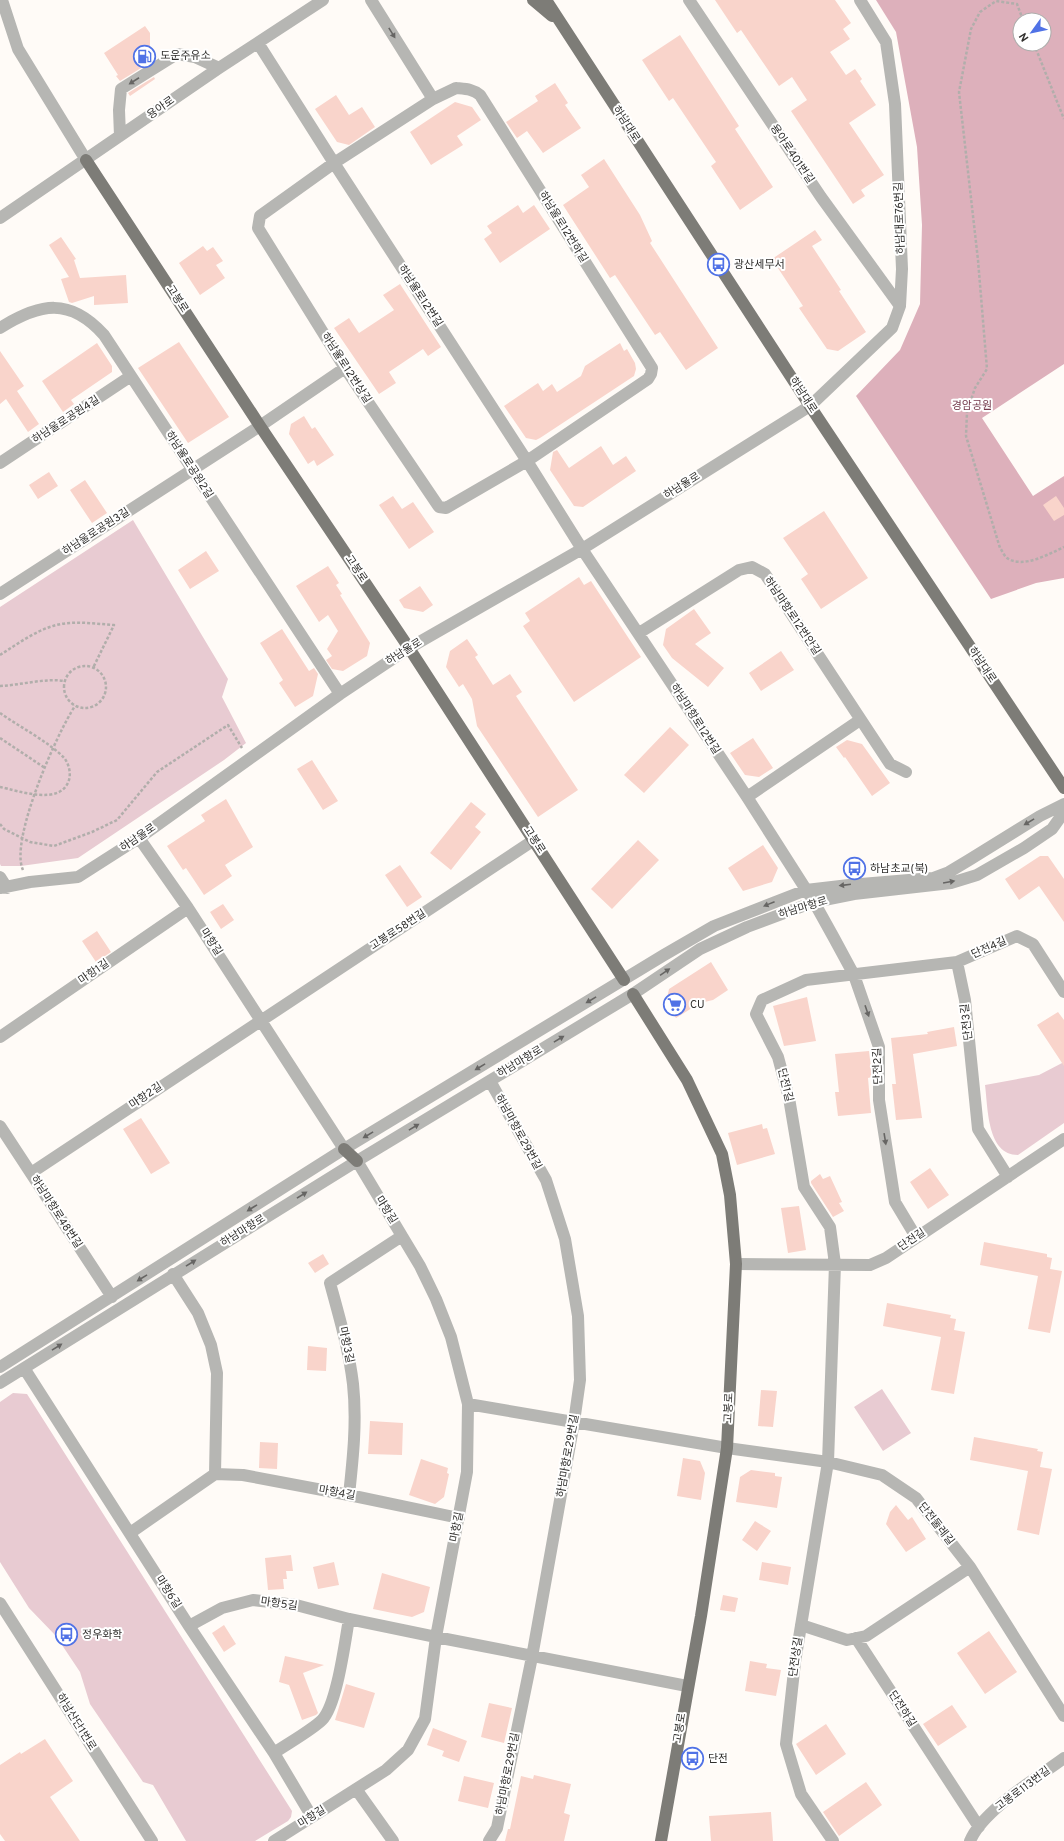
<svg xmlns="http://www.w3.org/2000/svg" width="1064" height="1841" viewBox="0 0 1064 1841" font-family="Overpass,'Noto Sans KR',sans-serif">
	<rect width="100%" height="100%" fill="#fffbf7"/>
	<path fill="#e8cbd2" d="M133 520 228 679 222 697 246 743 224 760 78 858 21 866H1L0 864V607Z
		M1064 1062V1123L1018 1155C987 1155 988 1108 985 1085L1039 1075Z
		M882 1389 911 1433 883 1451 854 1407Z
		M13 1393 27 1394 292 1811 291 1817 288 1821 255 1841H186L153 1785 143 1782 90 1704 80 1672 56 1636 29 1608 0 1562V1402Z"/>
	<path fill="#ddb0bb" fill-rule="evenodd" d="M876 0H1064V364L982 418 1033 496 1064 476V578L1036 583 991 599 856 396 900 350 920 304 922 225 917 147 896 32ZM1020 20H1044V44H1020Z"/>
	<path fill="#f9d4cb" d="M715 0H835L851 23 843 29 850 39 830 52 846 75 855 69 862 79 860 81 876 105 849 123 884 175 861 190 865 196 853 204 791 111 807 100 792 77 779 86 741 30 737 33Z
		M145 26 150 33V47L139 54 146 65 120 81 116 76 118 75 104 53Z
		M680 35 739 126 735 129 773 187 740 210 711 166 716 162 673 98 669 101 642 60Z
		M154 77 155 79 130 96 128 93Z
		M555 83 568 103 565 105 581 128 543 153 527 131 517 138 506 122 538 101 535 96Z
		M336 95 349 115 362 107 375 127 349 145 337 142 315 109Z
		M455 102 472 107 481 120 457 136 463 145 431 165 410 132Z
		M604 159 640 215 652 241 650 243 718 348 686 370 660 332 655 335 615 275 610 278 563 205 589 187 581 175Z
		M518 205 523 213 534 205 550 229 500 263 484 239 492 233 487 226Z
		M815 230 822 240 812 246 841 290 839 291 866 332 838 351 827 349 799 308 803 306 772 259Z
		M61 237 76 259 74 260 80 278 126 275 128 303 94 305V296L72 303 69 302 61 279 69 277 49 245Z
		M203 246 207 251 213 247 223 261 216 265 225 278 200 295 179 263Z
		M400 284 441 347 428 356 423 349 389 372 396 383 379 394 334 328 349 318 359 333 394 310 383 295Z
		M179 342 229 417 188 443 138 368Z
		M97 343 112 366V372L71 400 74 404 63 412 42 381Z
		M620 343 624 351 627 349 635 363 636 369 634 376 540 438 536 440 526 438 504 406 538 383 543 391 552 384 557 392 581 376 585 366Z
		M0 351 24 386 17 391 39 424 28 432 6 399 0 404Z
		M304 416 312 429 315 427 334 455 317 466 314 460 308 464 289 434 291 424Z
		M601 446 613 465 626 456 636 471 583 507 574 506 550 470 553 452 557 450 569 468Z
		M49 472 58 486 38 499 29 485Z
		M85 480 107 513 92 523 70 490Z
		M393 496 402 509 413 502 434 532 409 549 379 505Z
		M1056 496 1064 508V515L1054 521 1043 505Z
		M824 511 868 578 821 609 801 579 808 574 783 538Z
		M206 551 219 571 190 589 178 570Z
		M328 566 339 583 336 585 342 594 340 595 370 643 367 656 343 671 332 669 326 660 332 656 327 649 338 631 328 615 319 622 296 586Z
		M579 577 584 585 591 581 641 657 574 702 523 626 530 621 525 613Z
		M420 586 433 605 423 612 404 608 399 600Z
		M694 609 711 633 695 644 724 668 708 687 672 658 663 645 666 629Z
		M282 629 309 671 314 668 318 674 313 696 295 707 279 683 283 680 260 643Z
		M467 639 478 655 475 657 493 685 510 674 522 692 516 696 578 790 538 817 477 726 472 699 463 684 459 687 446 667 450 651Z
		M781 651 794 670 761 691 749 673Z
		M670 727 689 745 644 793 624 775Z
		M753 738 773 768 759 777 745 775 730 753Z
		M847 740 862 744 890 783 872 796 845 757 844 758 836 747Z
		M312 760 338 801 323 810 297 769Z
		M226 799 253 847 225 865 232 876 204 895 186 868 183 870 167 846 205 821 201 815Z
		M471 802 486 814 475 827 481 832 451 870 430 853Z
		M638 840 659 860 612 909 591 889Z
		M763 845 778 868 772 882 743 891 728 868Z
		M1040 856H1048L1064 879V922L1039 886 1019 900 1005 879Z
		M400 865 422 897 407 907 385 875Z
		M223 904 234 920 221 929 210 912Z
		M97 931 111 952 96 962 82 941Z
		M711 962 728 990 713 1000 700 1003 676 1018 666 1003 669 989Z
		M807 997 816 1041 784 1046 773 1006Z
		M1058 1012 1064 1020V1066L1037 1025Z
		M954 1027 957 1046 913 1054 922 1118 896 1120 892 1084H896L891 1038 928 1034 927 1032Z
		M869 1051 872 1077 868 1078 871 1113 838 1116 835 1092H839L835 1054Z
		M141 1118 170 1163 151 1174 123 1129Z
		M762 1124 763 1129 767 1128 775 1154 737 1165 728 1133Z
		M930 1168 949 1195 928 1209 910 1182Z
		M820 1174 823 1179 830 1176 842 1202 839 1203 844 1211 833 1217 811 1183V1181Z
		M799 1206 806 1250 788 1253 781 1208Z
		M984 1242 1047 1254V1257L1052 1258 1050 1269 1062 1271 1050 1333 1028 1329 1038 1276 980 1265Z
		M323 1254 329 1264 315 1273 308 1263Z
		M887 1303 951 1315 950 1318 956 1319 954 1330 965 1332 954 1394 931 1390 941 1337 883 1326Z
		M308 1346 327 1348 326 1371 307 1370Z
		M761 1390 777 1391 773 1427 758 1426Z
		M370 1421 403 1423 402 1455 368 1454Z
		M974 1437 1038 1449 1037 1451 1043 1452 1040 1467 1052 1469 1039 1535 1017 1530 1028 1471 970 1460Z
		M260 1442 278 1443 277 1469 259 1468Z
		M683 1458 700 1461 705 1473 701 1500 677 1496Z
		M421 1459 448 1468 447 1473 449 1474 444 1497 435 1504 409 1495Z
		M751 1470 775 1473V1476L782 1477 777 1508 736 1502 740 1477Z
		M896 1505 908 1520 912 1517 926 1539 906 1552 886 1524 890 1512Z
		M755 1521 771 1531 757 1551 742 1540Z
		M291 1555 293 1571H286L287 1579H283L284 1589 268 1590 265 1558Z
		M334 1562 339 1585 318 1589 313 1567Z
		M762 1562 791 1567 788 1585 759 1580Z
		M382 1573 430 1587 424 1612 412 1617 373 1609Z
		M723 1595 738 1598 735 1612 720 1610Z
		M224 1625 236 1644 224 1652 212 1633Z
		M989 1631 1017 1672 985 1694 957 1653Z
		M285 1656 324 1665 303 1673 318 1713 316 1715 302 1720 289 1685 279 1682Z
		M750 1661 767 1664 766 1668 781 1670 776 1696 745 1691Z
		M346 1684 375 1693 364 1728 335 1720Z
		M489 1703 512 1708 504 1743 481 1737Z
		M952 1705 967 1727 938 1746 923 1724Z
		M826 1724 846 1754 816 1775 796 1744Z
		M433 1728 467 1741 459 1762 442 1756 444 1751 427 1745Z
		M45 1739 73 1781 50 1797 80 1841H5L0 1834V1765L20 1752 21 1754Z
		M534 1775 571 1784 564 1813 570 1815 564 1841H505L508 1829H510L521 1776 533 1779Z
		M464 1776 494 1783 488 1808 458 1801Z
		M866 1782 882 1805 839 1836 823 1812Z
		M771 1812 773 1841H711L709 1816Z"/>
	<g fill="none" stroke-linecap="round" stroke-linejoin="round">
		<path stroke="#b1aeab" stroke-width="2.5" stroke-dasharray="3 2" stroke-linecap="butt" d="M1023 20 1017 4 996 1 980 12 971 29 959 92 978 260 987 369 975 388 967 412 966 436 1000 548C1002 550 1004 556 1007 558 1023 569 1049 554 1064 547
			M1034 44 1064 119
			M0 655C19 643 39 628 61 624 79 621 97 624 114 625L93 668
			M64 687a21 21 0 1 1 42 0a21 21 0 1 1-42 0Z
			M0 686C21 685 45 678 64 681
			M0 713C18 726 51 743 65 759 69 765 71 773 69 780 61 806 19 791 0 787
			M0 738 45 768
			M0 824 4 829 30 842 54 846 92 832 117 820 157 772 228 725 242 748
			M23 870C9 841 57 733 75 706"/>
		<path stroke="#b6b6b3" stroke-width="12" d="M2 0 18 49 86 160
			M371 0 433 99
			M689 0 821 197 900 306
			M258 43 334 163 527 461 582 549 747 797 814 902 834 938 854 975 879 1047V1100L895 1202 916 1237
			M456 88C466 89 473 89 480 95L652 368 651 374 648 379 527 461 446 508 439 507 345 368 258 228 260 216 334 163 433 99Z
			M120 136 119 110 121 89 177 54 195 57 219 68
			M0 218 219 68 323 0
			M0 328C40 303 70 297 104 335L340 694
			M0 463 131 376
			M0 594 260 426 345 368
			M639 633 739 570 752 567 765 574 890 764 906 772
			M747 797 860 720
			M139 838 188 908 344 1149
			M0 877 7 888
			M0 888 30 882 78 877 139 838 340 694 409 648 582 549 810 406 892 328 900 306 902 269 895 104 886 42 860 0
			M957 962 965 1000 978 1129 1008 1177
			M0 1037 188 908
			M0 1126 112 1297
			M31 1173 534 840
			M736 1264 870 1265 886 1258 1064 1139
			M173 1274 198 1313 211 1345 217 1373 215 1474
			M0 1367 344 1149 664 955 714 926 806 890 849 885 933 878 949 872 969 860 1040 816 1064 804
			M24 1368 189 1626 274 1753 312 1817
			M0 1383 357 1161 633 994 700 949 747 927 814 902 854 894 951 883 977 875 1024 848 1052 829 1064 812
			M468 1404 727 1448 828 1462 882 1475 916 1498 970 1567 1064 1716
			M349 1495C353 1458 357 1421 353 1384 349 1350 339 1316 330 1283L402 1236
			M130 1533 215 1474 243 1475 349 1495 459 1518
			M0 1603 152 1841
			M801 1625 847 1640 866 1636 970 1567
			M189 1626 222 1608 253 1600 296 1605 349 1619 436 1637 687 1686
			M856 1638 979 1827
			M274 1753C287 1744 312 1730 322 1720 337 1705 345 1641 349 1619
			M356 1789 393 1841
			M274 1841 386 1770 408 1750 425 1719 436 1637 467 1472 468 1404 451 1337 436 1299 420 1266 357 1161
			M489 1841 497 1828 532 1657 574 1422 580 1380 578 1316 565 1239 546 1180 490 1081
			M833 1841 801 1794 786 1744 795 1662 828 1462 835 1264 830 1227 804 1187 789 1098 778 1057 756 1014 762 1000 806 980 957 962 1017 936 1033 944 1064 992
			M970 1841C983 1810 1037 1778 1064 1758"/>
		<path stroke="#7d7c77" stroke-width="12" d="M533 0 552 16
			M546 0 810 406 1064 788
			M86 160 260 426 409 648 624 980
			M633 994 687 1080 722 1154 730 1195 736 1264 727 1448 701 1616 661 1841
			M344 1149 357 1161"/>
	</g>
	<defs><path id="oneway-solid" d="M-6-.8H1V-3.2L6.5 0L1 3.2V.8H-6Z"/></defs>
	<g fill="#666563">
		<use href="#oneway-solid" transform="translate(392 33) rotate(58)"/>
		<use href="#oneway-solid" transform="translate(134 81) rotate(147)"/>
		<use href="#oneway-solid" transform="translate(1029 822) rotate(149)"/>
		<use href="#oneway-solid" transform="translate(949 882) rotate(-10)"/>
		<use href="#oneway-solid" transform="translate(845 885) rotate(173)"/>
		<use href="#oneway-solid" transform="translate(769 904) rotate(158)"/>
		<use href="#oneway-solid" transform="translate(665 972) rotate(-34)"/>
		<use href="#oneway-solid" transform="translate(591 1000) rotate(149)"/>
		<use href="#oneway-solid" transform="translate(867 1011) rotate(71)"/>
		<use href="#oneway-solid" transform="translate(559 1039) rotate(-31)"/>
		<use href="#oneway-solid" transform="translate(480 1067) rotate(149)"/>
		<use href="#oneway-solid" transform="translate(414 1127) rotate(-31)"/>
		<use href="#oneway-solid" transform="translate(368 1135) rotate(149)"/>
		<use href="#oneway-solid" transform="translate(885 1139) rotate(81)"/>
		<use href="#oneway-solid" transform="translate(302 1195) rotate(-32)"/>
		<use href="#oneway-solid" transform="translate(252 1208) rotate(148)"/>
		<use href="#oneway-solid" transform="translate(191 1263) rotate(-32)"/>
		<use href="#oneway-solid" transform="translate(142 1278) rotate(148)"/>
		<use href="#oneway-solid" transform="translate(57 1347) rotate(-32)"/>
	</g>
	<defs>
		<symbol id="fuel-ring" viewBox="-11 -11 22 22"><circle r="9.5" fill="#fff" stroke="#5072e6" stroke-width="1.5"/><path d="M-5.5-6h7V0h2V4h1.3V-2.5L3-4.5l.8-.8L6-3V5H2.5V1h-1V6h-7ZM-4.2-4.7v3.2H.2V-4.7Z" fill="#5072e6"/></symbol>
		<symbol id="bus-ring" viewBox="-11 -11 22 22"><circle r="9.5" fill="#fff" stroke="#5072e6" stroke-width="1.5"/><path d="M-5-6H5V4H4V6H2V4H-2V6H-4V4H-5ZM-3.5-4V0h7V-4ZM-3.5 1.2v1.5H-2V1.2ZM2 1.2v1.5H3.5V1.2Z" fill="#5072e6"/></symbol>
		<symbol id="supermarket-ring" viewBox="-11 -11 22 22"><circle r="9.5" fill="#fff" stroke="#5072e6" stroke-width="1.5"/><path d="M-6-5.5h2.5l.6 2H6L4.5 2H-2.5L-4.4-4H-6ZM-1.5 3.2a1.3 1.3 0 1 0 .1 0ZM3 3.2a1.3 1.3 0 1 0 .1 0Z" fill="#5072e6"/></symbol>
	</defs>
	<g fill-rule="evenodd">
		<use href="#fuel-ring" x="132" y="44" width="25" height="25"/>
		<use href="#bus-ring" x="706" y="252" width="25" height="25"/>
		<use href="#bus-ring" x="842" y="856" width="25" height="25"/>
		<use href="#supermarket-ring" x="662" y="992" width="25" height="25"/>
		<use href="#bus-ring" x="54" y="1622" width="25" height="25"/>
		<use href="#bus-ring" x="680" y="1746" width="25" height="25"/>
	</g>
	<g text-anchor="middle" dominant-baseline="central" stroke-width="4" stroke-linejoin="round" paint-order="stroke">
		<g font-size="11" fill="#302f2d" stroke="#fff" text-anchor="start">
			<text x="160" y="56">도운주유소</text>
			<text x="734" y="265">광산세무서</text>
			<text x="870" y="869">하남초교(북)</text>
			<text x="690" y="1005">CU</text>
			<text x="82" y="1635">정우화학</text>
			<text x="708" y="1759">단전</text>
		</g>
		<g font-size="11" fill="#302f2d" stroke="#fff">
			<text transform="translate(161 108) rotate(-35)">용아로</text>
			<text transform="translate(626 124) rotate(57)">하남대로</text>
			<text transform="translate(792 154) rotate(56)">용아로401번길</text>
			<text transform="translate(900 218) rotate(-92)">하남대로76번길</text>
			<text transform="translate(563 227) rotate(58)">하남울로12번하길</text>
			<text transform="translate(420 296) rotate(57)">하남울로12번길</text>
			<text transform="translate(177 299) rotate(57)">고봉로</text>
			<text transform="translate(346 368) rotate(57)">하남울로12번상길</text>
			<text transform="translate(803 395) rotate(57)">하남대로</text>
			<text transform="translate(66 420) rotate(-33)">하남울로공원4길</text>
			<text transform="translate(189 465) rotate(57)">하남울로공원2길</text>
			<text transform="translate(682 486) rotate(-32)">하남울로</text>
			<text transform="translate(96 532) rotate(-33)">하남울로공원3길</text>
			<text transform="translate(356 569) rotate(56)">고봉로</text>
			<text transform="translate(792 616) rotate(56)">하남마항로12번안길</text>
			<text transform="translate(404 652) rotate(-32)">하남울로</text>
			<text transform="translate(982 665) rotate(56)">하남대로</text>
			<text transform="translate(695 719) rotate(57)">하남마항로12번길</text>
			<text transform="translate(138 838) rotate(-34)">하남울로</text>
			<text transform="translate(534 840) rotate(57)">고봉로</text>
			<text transform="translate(803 908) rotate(-17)">하남마항로</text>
			<text transform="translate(398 930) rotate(-33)">고봉로58번길</text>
			<text transform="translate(211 942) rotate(57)">마항길</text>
			<text transform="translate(989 948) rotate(-24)">단전4길</text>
			<text transform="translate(94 972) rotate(-35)">마항1길</text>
			<text transform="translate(967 1022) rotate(-96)">단전3길</text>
			<text transform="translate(520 1062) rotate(-31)">하남마항로</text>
			<text transform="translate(878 1066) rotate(-92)">단전2길</text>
			<text transform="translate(785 1085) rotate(77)">단전1길</text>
			<text transform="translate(146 1096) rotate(-34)">마항2길</text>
			<text transform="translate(518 1132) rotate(61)">하남마항로29번길</text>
			<text transform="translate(386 1210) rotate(58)">마항길</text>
			<text transform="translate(56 1212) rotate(57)">하남마항로48번길</text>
			<text transform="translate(243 1231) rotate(-32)">하남마항로</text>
			<text transform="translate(912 1240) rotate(-34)">단전길</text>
			<text transform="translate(346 1345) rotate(78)">마항3길</text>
			<text transform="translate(729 1408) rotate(-88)">고봉로</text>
			<text transform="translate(568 1456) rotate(-80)">하남마항로29번길</text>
			<text transform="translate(337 1493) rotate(10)">마항4길</text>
			<text transform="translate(936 1524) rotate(52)">단전둘레길</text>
			<text transform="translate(457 1527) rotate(-79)">마항길</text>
			<text transform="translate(168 1592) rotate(57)">마항6길</text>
			<text transform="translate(279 1604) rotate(8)">마항5길</text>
			<text transform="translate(796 1657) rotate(-82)">단전상길</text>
			<text transform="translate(902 1709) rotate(57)">단전하길</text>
			<text transform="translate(76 1722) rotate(58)">하남산단1번로</text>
			<text transform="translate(680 1728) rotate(-81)">고봉로</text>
			<text transform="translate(508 1774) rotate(-79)">하남마항로29번길</text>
			<text transform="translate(1023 1789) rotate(-37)">고봉로113번길</text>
			<text transform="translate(312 1817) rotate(-32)">마항길</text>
		</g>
		<g font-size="11" fill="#743a4c" stroke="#fff">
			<text x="972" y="406">경암공원</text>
		</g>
	</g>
	<g transform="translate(1032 32) rotate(237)"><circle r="19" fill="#ffffff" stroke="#acacab"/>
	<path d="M0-3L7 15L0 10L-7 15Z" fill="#5072e6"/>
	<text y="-6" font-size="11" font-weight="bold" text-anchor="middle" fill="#302f2d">N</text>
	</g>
</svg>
